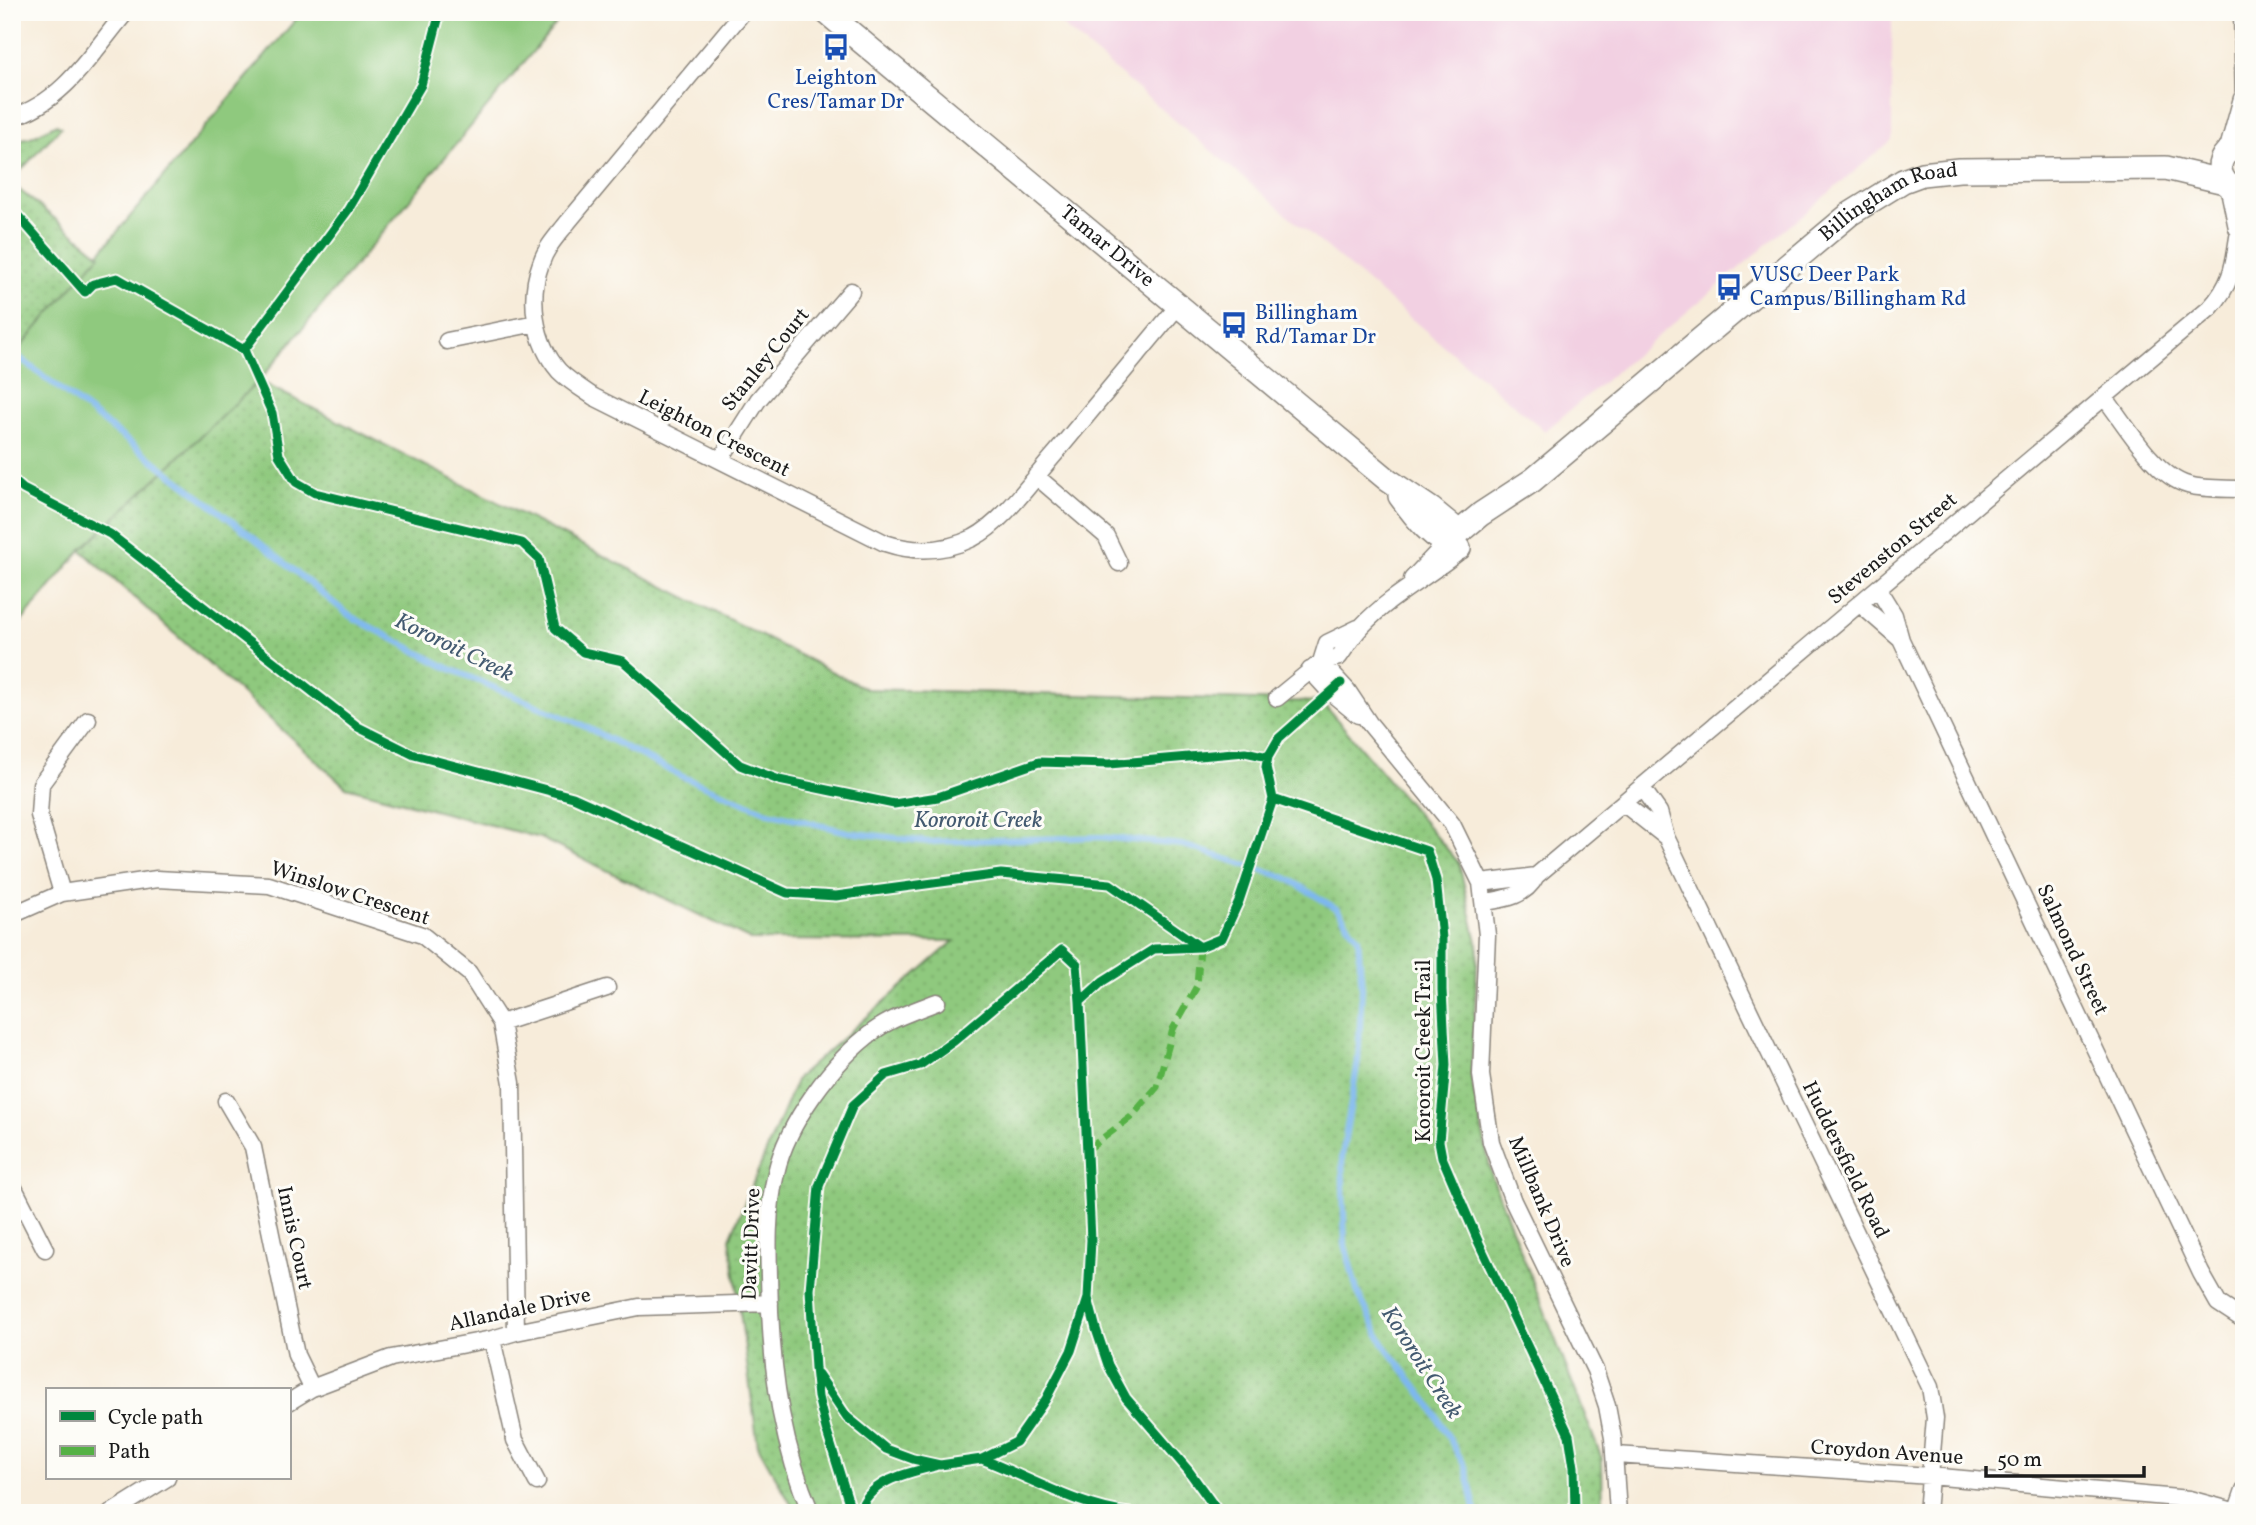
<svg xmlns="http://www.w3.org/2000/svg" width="2256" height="1525" viewBox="0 0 2256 1525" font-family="Vollkorn,serif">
	<defs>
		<pattern id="park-dots" width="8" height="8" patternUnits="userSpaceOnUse" patternTransform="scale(1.75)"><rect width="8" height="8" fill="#8fc97e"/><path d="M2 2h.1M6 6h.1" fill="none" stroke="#7bac6c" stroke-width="1.8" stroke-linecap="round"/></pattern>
	</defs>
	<rect width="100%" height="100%" fill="#fdfcf7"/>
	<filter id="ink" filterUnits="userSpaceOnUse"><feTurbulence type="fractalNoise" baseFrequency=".0143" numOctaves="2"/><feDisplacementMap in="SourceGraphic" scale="14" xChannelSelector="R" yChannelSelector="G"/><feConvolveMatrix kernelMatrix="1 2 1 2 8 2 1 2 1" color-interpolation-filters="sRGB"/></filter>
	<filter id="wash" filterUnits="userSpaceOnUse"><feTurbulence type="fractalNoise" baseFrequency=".00686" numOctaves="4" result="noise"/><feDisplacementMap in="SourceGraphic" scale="28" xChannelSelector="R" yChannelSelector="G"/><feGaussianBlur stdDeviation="1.57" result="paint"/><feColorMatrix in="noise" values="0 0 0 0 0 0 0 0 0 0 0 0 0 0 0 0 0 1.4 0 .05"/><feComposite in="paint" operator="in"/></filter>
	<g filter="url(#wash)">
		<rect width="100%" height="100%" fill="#f7ecda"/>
		<path fill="#f2d0e2" d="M1046 12H1892V140L1545 431Z"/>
		<path fill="#8fc97e" stroke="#56724d" stroke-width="2" d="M302 12H566L259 381 81 550 12 633V357Z"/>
		<path fill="url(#park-dots)" stroke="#56724d" stroke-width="2" d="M57 124 61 127 12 180V141L31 137Z
			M12 184 100 255 12 357Z
			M259 381 866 689 1322 702 1459 863 1478 946 1471 1077 1492 1177 1602 1459 1603 1513H945L937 1509 931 1513H796L758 1446 730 1238 797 1078 954 941 751 940 540 838 346 787 81 550Z"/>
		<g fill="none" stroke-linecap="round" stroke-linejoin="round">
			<path stroke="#7db7ee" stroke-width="6" d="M12 352 249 534 350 616 446 667 582 725 681 776 768 812 848 832 929 842 1100 837 1183 845 1287 878 1337 909 1358 938 1362 988 1358 1061 1342 1156 1345 1245 1357 1291 1383 1343 1431 1406 1466 1468 1476 1513"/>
		</g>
	</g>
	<g filter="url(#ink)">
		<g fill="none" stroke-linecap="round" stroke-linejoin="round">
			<defs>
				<path id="street" d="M743 12 568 222C558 235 546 247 541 263 528 298 534 342 559 371 569 381 582 389 594 397L885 543C915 553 944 552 973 538 1004 522 1032 480 1055 454 1096 404 1137 355 1178 306
					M2242 12 2244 105
					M12 117C63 103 93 51 126 12
					M2227 152 2242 98
					M2228 185 2237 228
					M447 341 536 323
					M2105 398C2126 425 2155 476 2188 485 2206 490 2226 488 2244 489
					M720 460 758 400 851 291
					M1036 476 1106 536 1119 563
					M1412 579 1445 544
					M1878 589 1894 615 1901 640 2201 1273 2218 1303 2244 1320
					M1860 604 1899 638
					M1321 662 1347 690 1369 723 1452 824 1481 883 1487 935 1481 1075 1491 1142 1513 1201 1595 1370 1607 1406 1613 1438 1618 1513
					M1321 662 1327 643 1358 628
					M1310 670 1330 692 1358 715
					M1277 698 1321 662 1339 657C1346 647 1353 635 1362 626 1391 595 1430 576 1462 549
					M1642 788 1659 812 1666 837 1930 1387 1935 1418 1927 1513
					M1623 803 1666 837
					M1481 883 1536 876
					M62 893 39 815 41 784 88 720
					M1485 902C1506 899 1526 896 1536 876L2210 308C2241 274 2232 249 2244 210
					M12 915 62 893 157 879 269 885 422 935 469 973 501 1023 512 1083 516 1332
					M501 1023 607 988
					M226 1101 253 1147 296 1355 312 1388
					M12 1184 45 1249
					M492 1339 515 1440 537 1482
					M289 1402 312 1388 391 1358 492 1339 516 1332 639 1307 770 1303
					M1616 1455 1930 1476 2189 1499 2237 1512
					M111 1513 167 1478
					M811 1513C783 1447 773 1381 770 1311 769 1265 765 1218 776 1173 787 1123 833 1061 874 1031 892 1018 916 1010 937 1002
					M2236 1513 2244 1490"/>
				<g id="secondary">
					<path id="s1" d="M826 12 1388 480 1431 509 1459 532"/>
					<path d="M2244 147 2227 152C2217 162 2218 174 2228 185L2244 189"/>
					<path d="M1400 496C1416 518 1433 541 1459 548"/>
					<path id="s2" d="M1445 544 1481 514 1533 480 1850 214 1903 181 1922 174 1959 170 2166 168 2225 182"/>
				</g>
			</defs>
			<use href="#street" stroke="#8a847b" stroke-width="19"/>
			<use href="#secondary" stroke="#8a847b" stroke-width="26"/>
			<use href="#street" stroke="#fff" stroke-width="16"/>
			<use href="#secondary" stroke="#fff" stroke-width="23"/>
			<path stroke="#55b145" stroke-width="7" stroke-dasharray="14 7" stroke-linecap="butt" d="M1087 1150 1131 1117 1157 1087 1173 1029 1197 986 1200 947"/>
			<defs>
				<path id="cycleway" d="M12 209 85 292 93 284 117 278 244 350 272 413 279 455 296 482 315 493 522 543 539 559 555 628 583 652 623 661 740 765 779 780 894 804 938 797 1039 762 1109 764 1245 752 1268 757 1266 767 1273 799 1239 901 1222 938 1200 947 1154 949 1103 981 1080 1002 1091 1240 1088 1298 1096 1329 1108 1365 1126 1398 1188 1470 1219 1513
					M244 350 348 210 421 85 440 12
					M12 479 23 489 110 534 358 727 414 755 573 797 787 893 836 896 1001 874 1110 884 1200 947
					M1268 757 1279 738 1341 683
					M1273 799 1427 851 1436 880 1442 938V990L1446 1065 1439 1141 1442 1157 1478 1241 1569 1435 1574 1467 1575 1513
					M818 1374 847 1417 886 1449 913 1459 940 1465 982 1459 1016 1442 1046 1399 1071 1351 1088 1298
					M982 1459C1028 1477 1081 1508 1130 1513
					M852 1513 826 1429 818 1397 815 1368 810 1290 819 1186 853 1105 886 1075 920 1065 954 1041 1062 950 1077 964 1080 1002
					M859 1513C868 1481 906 1473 935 1466"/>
			</defs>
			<use href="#cycleway" stroke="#fdfcf7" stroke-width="13"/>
			<use href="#cycleway" stroke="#00873e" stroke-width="9"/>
		</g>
	</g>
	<defs>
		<symbol id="bus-bare" viewBox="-9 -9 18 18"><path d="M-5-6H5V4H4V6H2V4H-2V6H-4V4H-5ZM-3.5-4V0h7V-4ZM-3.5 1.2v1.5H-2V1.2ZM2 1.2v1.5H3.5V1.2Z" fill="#1a4fb4" stroke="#fdfcf7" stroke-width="2.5" paint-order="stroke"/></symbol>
	</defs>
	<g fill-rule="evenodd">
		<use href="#bus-bare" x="817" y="28" width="38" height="38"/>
		<use href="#bus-bare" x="1710" y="268" width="38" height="38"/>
		<use href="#bus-bare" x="1215" y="306" width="38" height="38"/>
	</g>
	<g text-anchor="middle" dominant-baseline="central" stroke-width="6" stroke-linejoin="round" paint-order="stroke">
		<g font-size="21" fill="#164399" stroke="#fdfcf7" text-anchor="start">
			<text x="836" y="78" text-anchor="middle">Leighton<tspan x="836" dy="24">Cres/Tamar Dr</tspan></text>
			<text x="1750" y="275">VUSC Deer Park<tspan x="1750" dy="24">Campus/Billingham Rd</tspan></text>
			<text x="1255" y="313">Billingham<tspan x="1255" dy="24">Rd/Tamar Dr</tspan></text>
		</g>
		<g font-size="21" fill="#1c1c1c" stroke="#fdfcf7">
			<text stroke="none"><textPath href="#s2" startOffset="564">Billingham Road</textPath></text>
			<text stroke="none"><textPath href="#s1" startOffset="366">Tamar Drive</textPath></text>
			<text transform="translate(766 360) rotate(-51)">Stanley Court</text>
			<text transform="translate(714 434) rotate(27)">Leighton Crescent</text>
			<text transform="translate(1893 549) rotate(-40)">Stevenston Street</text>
			<text transform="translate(350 894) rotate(18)">Winslow Crescent</text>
			<text transform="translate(2072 950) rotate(65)">Salmond Street</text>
			<text transform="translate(1424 1051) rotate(-90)">Kororoit Creek Trail</text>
			<text transform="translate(1845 1160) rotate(64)">Huddersfield Road</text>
			<text transform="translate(1541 1202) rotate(67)">Millbank Drive</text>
			<text transform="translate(294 1238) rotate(78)">Innis Court</text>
			<text transform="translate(752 1244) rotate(-88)">Davitt Drive</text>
			<text transform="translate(520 1310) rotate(-12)">Allandale Drive</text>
			<text transform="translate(1887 1453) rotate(4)">Croydon Avenue</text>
		</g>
		<g font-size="23" font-style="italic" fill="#435a70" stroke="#fdfcf7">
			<text transform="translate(454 648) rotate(26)">Kororoit Creek</text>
			<text x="978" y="821">Kororoit Creek</text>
			<text transform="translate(1421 1363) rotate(57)">Kororoit Creek</text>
		</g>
	</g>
	<rect width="2256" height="1525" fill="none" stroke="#fdfcf7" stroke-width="42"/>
	<rect x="46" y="1388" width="245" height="91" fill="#fdfcf7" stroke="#a3a29f" stroke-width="2"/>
	<rect x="60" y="1411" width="35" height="10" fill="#00873e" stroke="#a3a29f" stroke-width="2"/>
	<text x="108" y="1424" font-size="21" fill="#1c1c1c">Cycle path</text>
	<rect x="60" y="1446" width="35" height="10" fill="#55b145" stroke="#a3a29f" stroke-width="2"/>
	<text x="108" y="1458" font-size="21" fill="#1c1c1c">Path</text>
	<path d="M1986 1466v10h158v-10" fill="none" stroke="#1c1c1c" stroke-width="3.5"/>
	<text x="1997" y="1466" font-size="21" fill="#1c1c1c" stroke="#fdfcf7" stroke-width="5" paint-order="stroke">50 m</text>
</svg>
